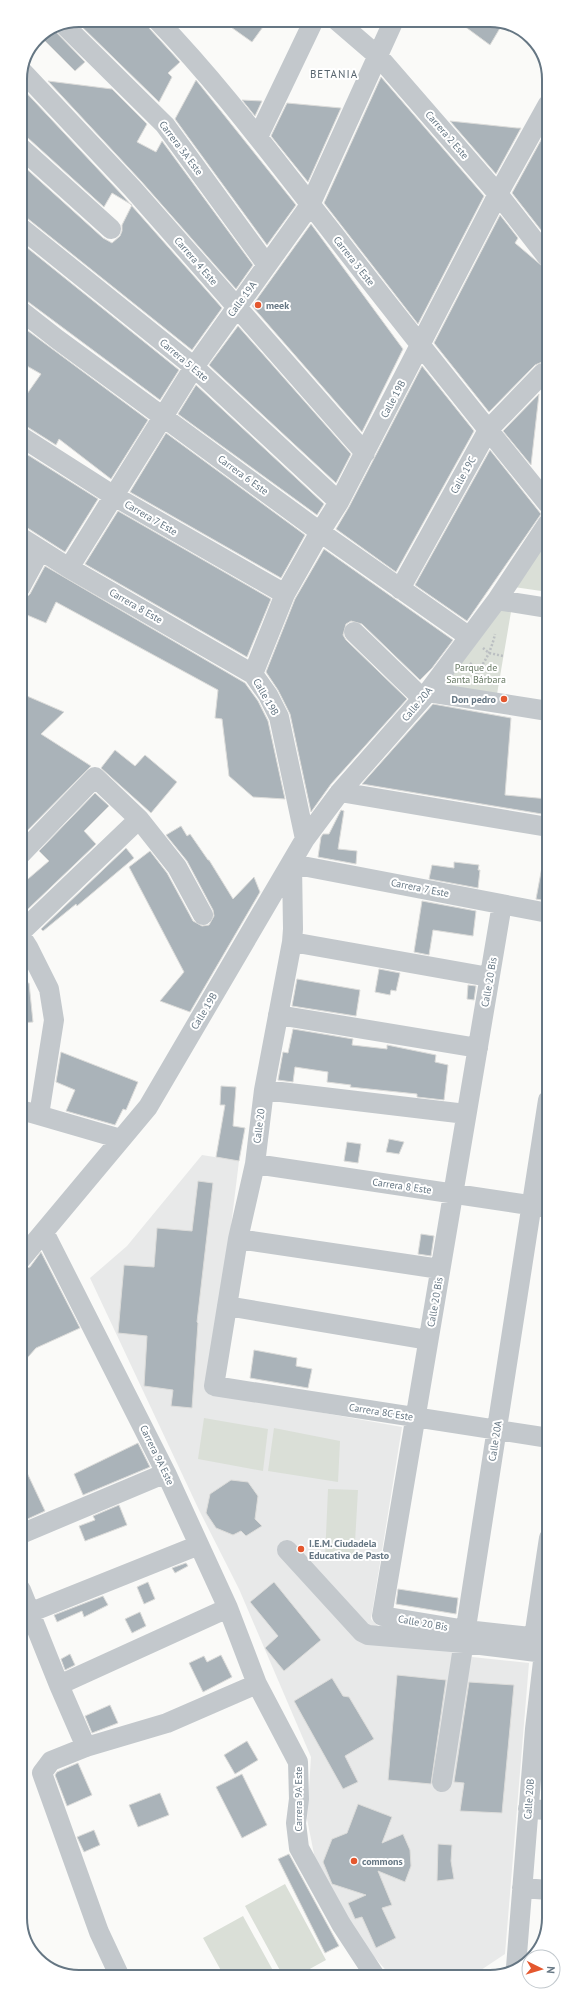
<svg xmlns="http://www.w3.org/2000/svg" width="569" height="1997" viewBox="0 0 569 1997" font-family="'PT Sans',sans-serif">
	<rect width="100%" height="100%" fill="#fafaf8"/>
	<path fill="#e8e9e9" d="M202 1155 239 1161 225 1275 206 1392 402 1427 371 1619 384 1632 473 1646 472 1657 529 1663 505 1954 472 1976H391L361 1942 315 1859 307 1819 311 1757 239 1589 199 1510 90 1278 127 1246Z"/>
	<path fill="#dadfd7" d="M548 535V592L514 587Z
		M498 604 512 606 496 700 446 693 442 678Z
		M204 1418 268 1429 263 1471 198 1459Z
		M274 1428 340 1441 338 1482 268 1471Z
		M328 1489 358 1490 354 1560 325 1558Z
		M285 1884 326 1960 297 1976H283L245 1906Z
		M243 1916 276 1976H224L203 1938Z"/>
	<path fill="#aab3b9" stroke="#dcdcda" d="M78 20H146L149 28 180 62 168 73 172 77 159 102 76 21Z
		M221 20H268L252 42Z
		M456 20H498L503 23 490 45Z
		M54 30 85 62 75 71 40 36Z
		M381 77 484 196 418 324 324 203Z
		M196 80 296 205 267 245 175 119Z
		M48 81 112 89 147 124 137 142 156 152 162 141 253 265 236 289 141 181Z
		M20 86 124 197 222 308 192 350 27 218 20 216V163L103 238 112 243 120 236 122 231V225L132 205 112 193 104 207 28 138 20 136Z
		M242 100 262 101 255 116Z
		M287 103 341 108 308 182 271 136Z
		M450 121 517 128H521L496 174Z
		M546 131H548V239L512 193Z
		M500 215 518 238 515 243 548 271V286L542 362 535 365 489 412 434 343Z
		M311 224 403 349 362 432 252 306Z
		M20 242 179 370 160 400 27 301 20 299Z
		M20 325 148 420 111 479 59 439 56 445 26 426 20 425V413L26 403 22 401 41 374 20 362Z
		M238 326 351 454 336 483 209 365Z
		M422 366 474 431 396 572 336 529 349 507Z
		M196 385 324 504 317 515 178 414Z
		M539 394 531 465 503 431Z
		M166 433 305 535 281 578 130 492Z
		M20 450 98 499 65 552 26 527 20 526Z
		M490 450 541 514 467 621 415 585Z
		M118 511 271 599 247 657 85 564Z
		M324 549 453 640 432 668 420 680 362 624 351 621 346 624 343 635 346 640 407 699 331 784 311 812 290 714 278 690 266 672 295 599Z
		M45 566 245 683 258 701 268 721 285 799 253 797 229 776 222 719 215 718 218 690 56 602 46 623 20 612V599L26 598 30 594Z
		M20 693 64 712 41 734 91 766 20 838Z
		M433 704 511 718 505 795 548 799V815L362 784Z
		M115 750 135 766 145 755 177 782 151 813 101 768Z
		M95 793 109 806 84 831 96 844 28 909 21 900V885L49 861 39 851Z
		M341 810 344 811 338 849 357 851 356 864 318 857 321 837 323 834H329Z
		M181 826 187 836 190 834 208 860H209L233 899 254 877 260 892 190 1012 160 1001 184 972 129 867 150 851 167 873 193 921 202 926 209 925 214 916 213 910 187 861 166 835Z
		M126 848 134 858 77 906 76 904 43 931 41 929Z
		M454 862 479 865 478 870H480L478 888 429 879 432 865 454 868Z
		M542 867 548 868V901L536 899Z
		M422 901 476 911 473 936 433 930 429 955 414 952Z
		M379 969 400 973 396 991 391 990 390 995 375 992Z
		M297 979 360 990 356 1016 292 1006Z
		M21 983H29L33 1022 21 1023Z
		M468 985 476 986 474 1000 467 999Z
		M293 1029 353 1039 352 1045 387 1049V1045L436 1055 435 1062 448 1065 444 1100 417 1097V1094L350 1087 351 1085 327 1082 328 1072 295 1067 293 1082 278 1080 283 1052 288 1053Z
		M61 1052 138 1082 126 1110 123 1109 115 1125 66 1111 75 1090 56 1082Z
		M221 1086 236 1087 233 1126 245 1128 239 1161 216 1157 225 1105H220Z
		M389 1139 404 1142 399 1154 386 1152Z
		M347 1142 361 1144 358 1163 344 1161Z
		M198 1181 213 1183 197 1322 198 1323 192 1408 171 1406 173 1390 144 1386 147 1336 118 1333 124 1265 154 1267 157 1228 192 1231Z
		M421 1234 434 1236 431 1256 418 1254Z
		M41 1252 80 1328 36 1348 21 1365V1270L30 1267Z
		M254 1350 297 1358 296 1366 312 1369 308 1388 250 1378Z
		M138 1443 150 1467 83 1495 74 1474Z
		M21 1460 45 1511 21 1522Z
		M231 1480 248 1482 258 1496 255 1519 262 1526 246 1536 241 1531 233 1535 216 1528 206 1513 210 1494Z
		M119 1505 127 1525 85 1541 79 1526 95 1520 93 1516Z
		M186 1563 188 1566 175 1573 172 1568Z
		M148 1582 155 1599 144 1604 137 1587Z
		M274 1582 321 1640 284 1671 265 1648 278 1636 250 1602Z
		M398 1589 458 1598 456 1614 396 1604Z
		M103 1596 108 1605 84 1617 82 1611 57 1622 54 1615Z
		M140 1612 146 1626 132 1633 125 1619Z
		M70 1654 75 1665 65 1670 61 1659Z
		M221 1655 232 1677 203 1692 189 1663 204 1656 207 1662Z
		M397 1675 446 1680 431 1784 388 1780Z
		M332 1678 343 1696 349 1697 374 1739 345 1756 358 1782 343 1789 294 1701Z
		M469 1682 514 1685 502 1813 460 1811 464 1783 454 1782Z
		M110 1705 118 1723 92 1733 85 1716Z
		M247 1741 258 1760 235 1774 224 1755Z
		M78 1763 92 1795 67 1806 55 1775 57 1772Z
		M242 1774 267 1825 242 1838 216 1787Z
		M160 1793 169 1815 138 1827 129 1805Z
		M358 1804 392 1817 382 1843 403 1834 410 1850 411 1866 405 1882 378 1871 392 1905 382 1908 396 1938 376 1948 362 1917 355 1919 348 1903 366 1895 332 1884 323 1862 332 1839 347 1833Z
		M94 1830 100 1845 84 1852 77 1837Z
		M438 1844 452 1845 451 1861 454 1879 437 1881Z
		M289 1854 339 1946 325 1953 278 1859Z"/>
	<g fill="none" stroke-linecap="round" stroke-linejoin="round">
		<path stroke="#bbbfc2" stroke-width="2.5" stroke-dasharray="2 2" stroke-linecap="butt" d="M546 559 545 568 548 576
			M483 648 489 653 503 656
			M470 663 478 670 477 682
			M466 681C482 671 491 652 495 634"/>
		<path stroke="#c3c8cc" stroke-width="20" d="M157 20C221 86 275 160 332 232 403 324 475 414 548 504
			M336 20 379 57 498 194 548 258
			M65 26 165 125 267 265
			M23 72 133 189 365 453
			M258 137 314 20
			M20 147 111 229
			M20 227 194 367 339 502
			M20 310 57 339 320 532 468 636
			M20 436 114 496 285 594
			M20 537 69 568 253 674 268 695 279 717 305 839
			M69 568 194 367 310 205 394 20
			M20 588 40 551
			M400 589 488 430 543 373
			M497 600 548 608
			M354 632 422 698
			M253 674 285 594 320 532 339 502 498 194 548 104
			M428 692 548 711
			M340 792 548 827
			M20 855 95 777 139 819 177 867 203 915
			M502 904 382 1616 466 1630 549 1639
			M548 913 292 864 293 929 292 942 264 1090 255 1164 238 1239 214 1386 549 1438
			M21 932 139 819
			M21 936 28 947 49 989 54 1020 39 1115
			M292 942 489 977
			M278 1015 478 1048
			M264 1090 466 1114
			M21 1110 121 1139
			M255 1164 549 1208
			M44 1232 166 1473 228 1608 257 1684 298 1762 299 1799 296 1823 299 1848 341 1924 375 1976
			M238 1239 440 1269
			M21 1259 148 1107 305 839 340 792 428 692 497 600 548 523
			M227 1306 428 1340
			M21 1534 166 1473
			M287 1550 362 1632 368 1635 464 1643 544 1653
			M21 1590 59 1685 86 1747
			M29 1613 199 1545
			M59 1685 228 1608
			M442 1782 548 1100
			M528 1809 549 1810
			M522 1888 549 1890
			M516 1967 535 1729 544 1653 534 1637 549 1538
			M120 1977 99 1932 42 1773 51 1761 86 1747 167 1723 257 1684"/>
	</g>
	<g fill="#e4572e" stroke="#fff" stroke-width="1.5">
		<circle cx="258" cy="305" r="4"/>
		<circle cx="504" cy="699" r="4"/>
		<circle cx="301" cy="1549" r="4"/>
		<circle cx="354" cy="1861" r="4"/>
	</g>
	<g text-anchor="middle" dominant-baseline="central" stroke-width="4" stroke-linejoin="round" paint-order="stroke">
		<g font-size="10" fill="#657683" stroke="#fff">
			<text transform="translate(447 135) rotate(49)">Carrera 2 Este</text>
			<text transform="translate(181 148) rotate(53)">Carrera 3A Este</text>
			<text transform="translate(196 261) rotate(49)">Carrera 4 Este</text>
			<text transform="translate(354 261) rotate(52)">Carrera 3 Este</text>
			<text transform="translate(242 299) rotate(-54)">Calle 19A</text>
			<text transform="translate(184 360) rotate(40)">Carrera 5 Este</text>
			<text transform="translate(393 399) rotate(-62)">Calle 19B</text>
			<text transform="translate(243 475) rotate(36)">Carrera 6 Este</text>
			<text transform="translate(463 475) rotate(-61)">Calle 19C</text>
			<text transform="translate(151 518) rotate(30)">Carrera 7 Este</text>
			<text transform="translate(136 606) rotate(30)">Carrera 8 Este</text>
			<text transform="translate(266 697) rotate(60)">Calle 19B</text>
			<text transform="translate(417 704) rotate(-50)">Calle 20A</text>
			<text transform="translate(420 888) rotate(11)">Carrera 7 Este</text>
			<text transform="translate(489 982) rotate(-80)">Calle 20 Bis</text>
			<text transform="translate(204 1011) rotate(-59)">Calle 19B</text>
			<text transform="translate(259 1126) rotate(-83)">Calle 20</text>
			<text transform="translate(402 1186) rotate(8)">Carrera 8 Este</text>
			<text transform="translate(435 1302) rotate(-80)">Calle 20 Bis</text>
			<text transform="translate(381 1412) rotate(9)">Carrera 8C Este</text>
			<text transform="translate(495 1441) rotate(-81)">Calle 20A</text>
			<text transform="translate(157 1455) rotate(64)">Carrera 9A Este</text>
			<text transform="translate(423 1623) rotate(10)">Calle 20 Bis</text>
			<text transform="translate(298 1799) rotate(-90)">Carrera 9A Este</text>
			<text transform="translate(529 1799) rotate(-86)">Calle 20B</text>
		</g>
		<g font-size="10" font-weight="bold" fill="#657683" stroke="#fff" text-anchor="start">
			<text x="266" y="305">meek</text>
			<text x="496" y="699" text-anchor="end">Don pedro</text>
			<text x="309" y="1543">I.E.M. Ciudadela<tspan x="309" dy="12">Educativa de Pasto</tspan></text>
			<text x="362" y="1861">commons</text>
		</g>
		<g font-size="10" fill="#687a64" stroke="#fff">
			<text x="476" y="667">Parque de<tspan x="476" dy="12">Santa Bárbara</tspan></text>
		</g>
		<g font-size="11" letter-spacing="1" fill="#57646e" stroke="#fff">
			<text x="334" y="74">BETANIA</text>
		</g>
	</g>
	<path d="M0 0H569V1997H0ZM79 27H490A52 52 0 0 1 542 79V1918A52 52 0 0 1 490 1970H79A52 52 0 0 1 27 1918V79A52 52 0 0 1 79 27Z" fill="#fff" fill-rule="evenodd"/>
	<path fill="none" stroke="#657683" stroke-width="2" d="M79 27H490A52 52 0 0 1 542 79V1918A52 52 0 0 1 490 1970H79A52 52 0 0 1 27 1918V79A52 52 0 0 1 79 27Z"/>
	<g transform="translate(541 1969) rotate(95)"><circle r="19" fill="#ffffff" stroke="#c1c8cd"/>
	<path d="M0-3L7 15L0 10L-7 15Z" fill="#e4572e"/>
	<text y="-6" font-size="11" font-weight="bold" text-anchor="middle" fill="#657683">N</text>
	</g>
</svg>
